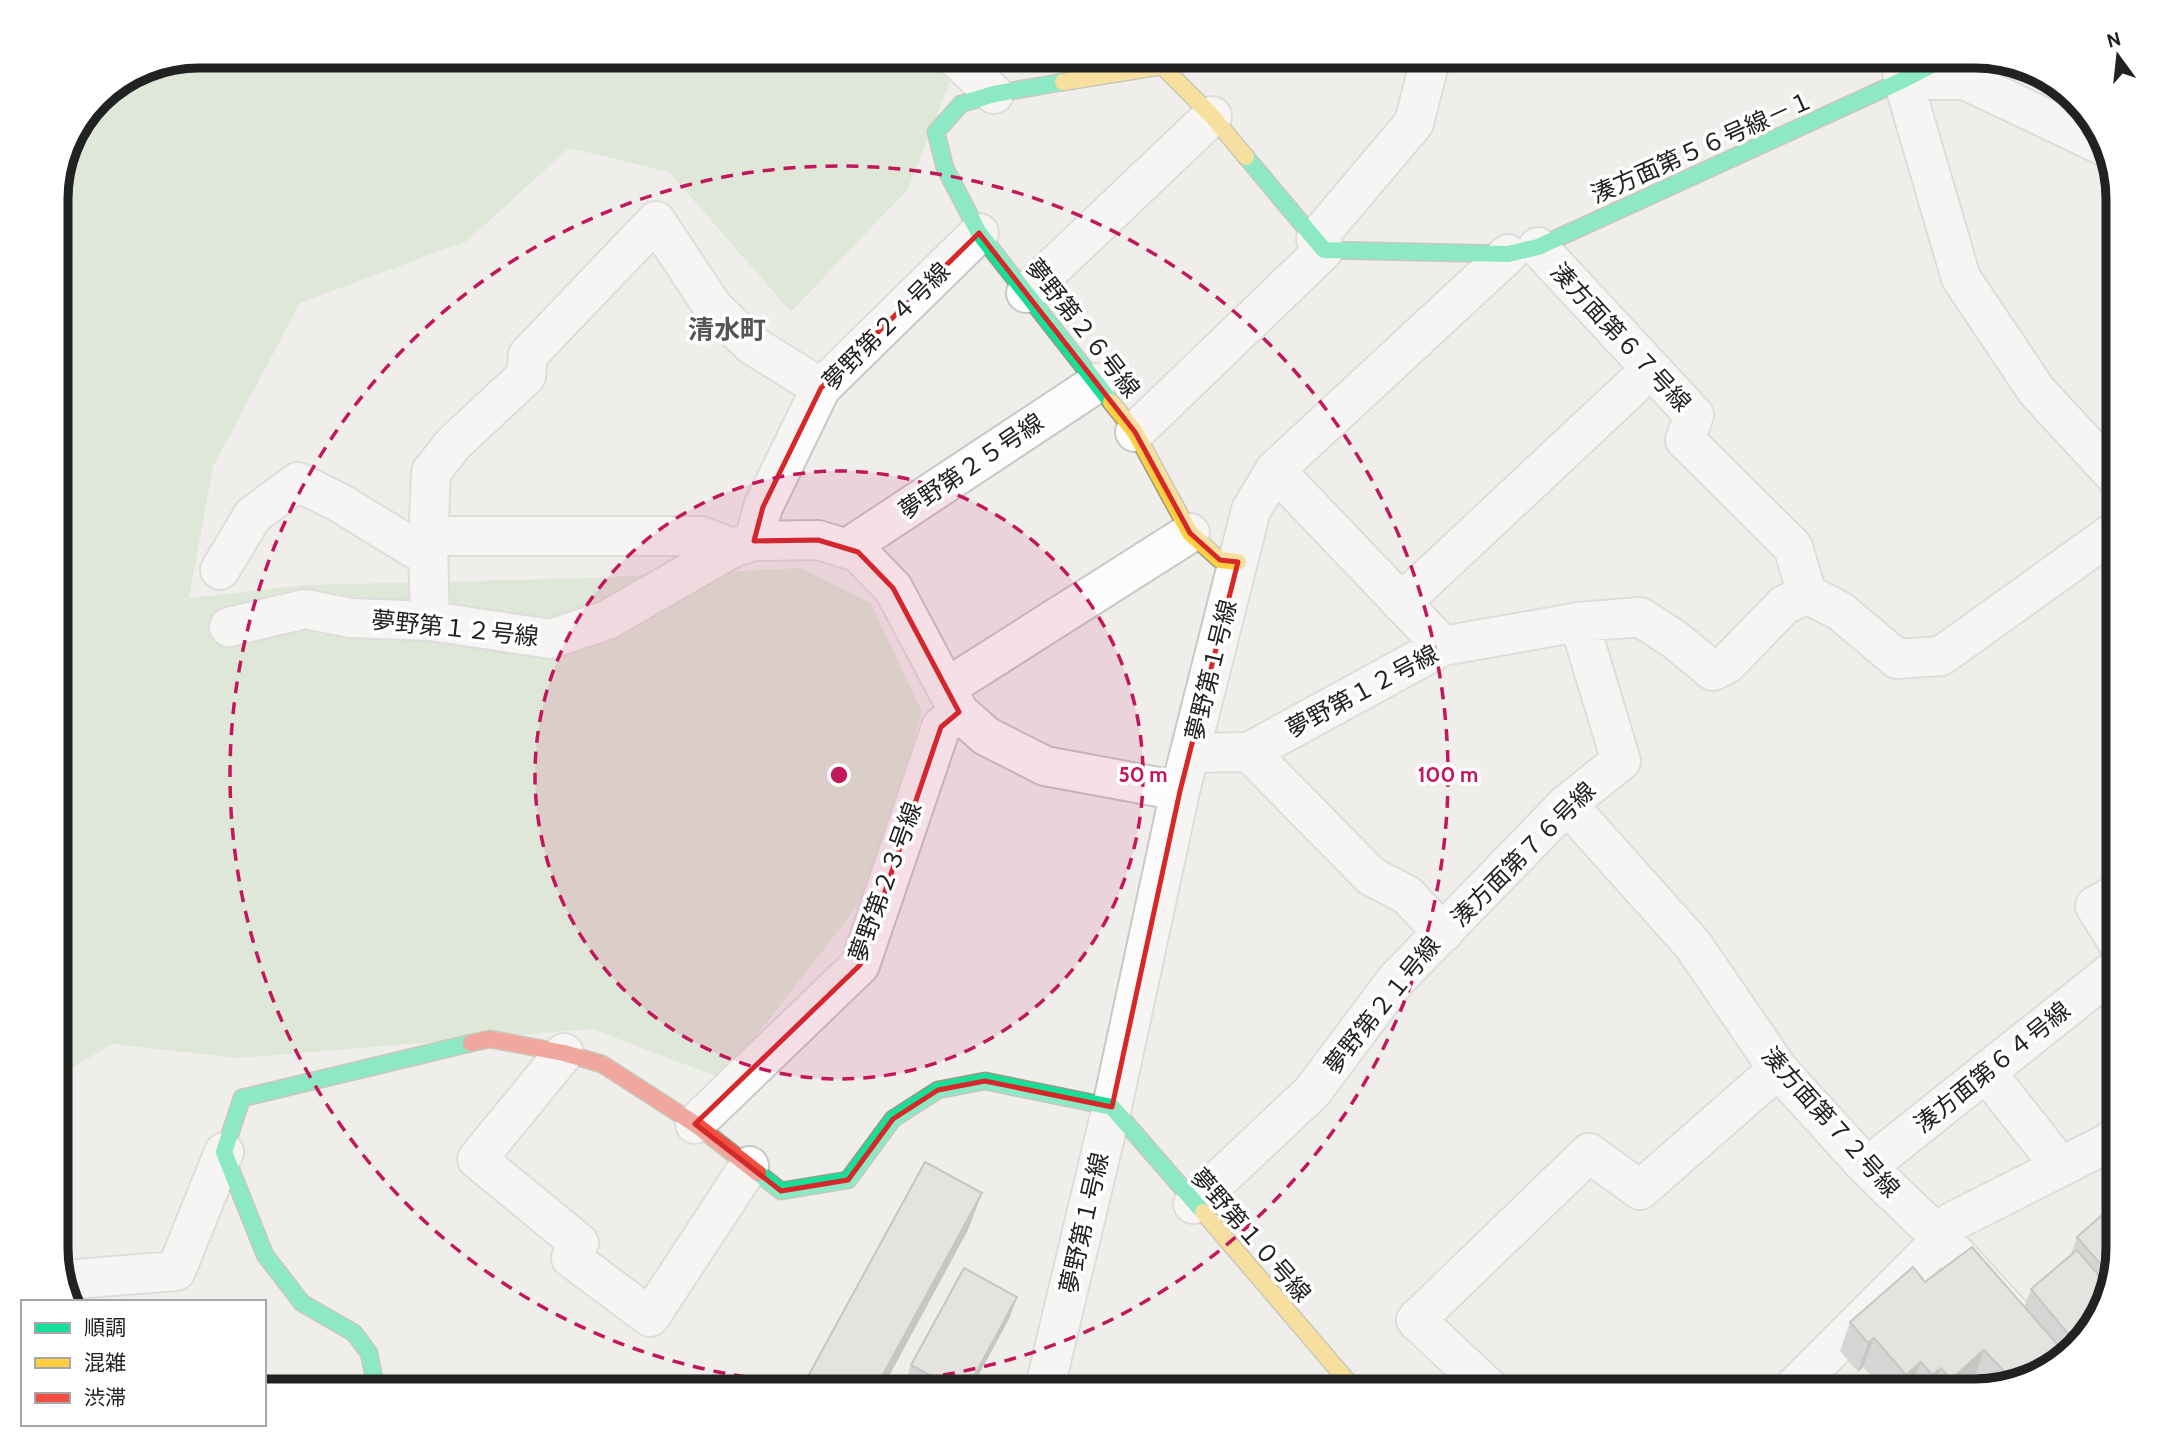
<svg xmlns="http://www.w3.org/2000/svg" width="2174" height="1447" viewBox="0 0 2174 1447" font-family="Cabin,'Noto Sans JP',sans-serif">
	<rect width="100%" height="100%" fill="#f0eeeb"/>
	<path fill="#cbdec1" d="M199 56H983L958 61 908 189 791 312 669 172 569 148 467 241 300 303 213 467 189 598 304 585 586 578 801 568 871 603 922 712 870 890 723 1079 592 1029 238 1058 112 1044 56 1078V190L67 144 98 98 145 67Z"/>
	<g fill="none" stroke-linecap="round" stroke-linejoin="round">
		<defs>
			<path id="street" d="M954 56 994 94
				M1901 56 1903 80 1961 278 2036 390 2118 479
				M1903 80H1965L2106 147
				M1316 239 1414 123 1431 56
				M1538 247 1694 415 1685 440 1793 547 1807 594
				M1026 293 1212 116
				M1135 432 1324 250
				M1275 470 1443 646
				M754 541 763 507 821 388 979 233
				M846 549 1097 383
				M220 570 253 515 298 482 340 503 415 549 443 536H701L732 548
				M1807 594 1840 611 1897 659 1941 656 2118 529
				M1401 603 1651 369
				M430 621 428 544 431 472 453 444 526 376 528 355 656 221 713 307 752 345 821 388
				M229 627 305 609 351 618 430 621 551 639 607 620 732 548 754 541 818 540 858 552 893 588 959 712 986 736 1045 766 1180 791
				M946 688 1190 533
				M1249 752 1371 876 1407 895 1443 933
				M1190 753 1249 752 1443 646 1579 622 1640 617 1674 639 1713 671 1727 664 1784 605 1807 594
				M1567 804 1693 945 1778 1069 1867 1167 1942 1239 2055 1363
				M2118 893 2095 906 2118 943
				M564 1053 477 1159 579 1243 571 1258 650 1317 749 1166
				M1986 1072 2061 1167
				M695 1124 860 965 941 727 959 712
				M1867 1167 2118 967
				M1193 1204 1312 1092 1396 980 1567 804 1621 761 1579 622
				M63 1280 176 1271 224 1152
				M1044 1391 1112 1107 1180 791 1251 510 1275 470 1508 254
				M1492 1391 1416 1320 1589 1153 1640 1190 1778 1069
				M1790 1391 1942 1239 1952 1222 2108 1143 2118 1134"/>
			<path id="fast" d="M1063 82 994 94 961 104 936 132 945 168 979 233 1111 402
				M1246 157 1324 250 1508 254 1538 247 1903 80 1950 56
				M758 1173 781 1191 848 1180 893 1119 938 1090 985 1081 1112 1107 1203 1212
				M365 1391 374 1378 369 1353 354 1333 302 1303 265 1255 224 1152 242 1098 471 1043"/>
			<path id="slow" d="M1063 82 1162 66 1212 116 1246 157
				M1111 402 1135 432 1190 533 1220 560 1238 562
				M1203 1212 1356 1391"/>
			<path id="jam" d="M471 1043 490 1039 564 1053 602 1064 695 1124 758 1173"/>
		</defs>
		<use href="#street" stroke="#c9c8c7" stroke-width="42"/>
		<use href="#fast" stroke="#999a82" stroke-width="19"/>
		<use href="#slow" stroke="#999a82" stroke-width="19"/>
		<use href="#jam" stroke="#999a82" stroke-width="19"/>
		<use href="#street" stroke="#fdfcfc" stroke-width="38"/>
		<use href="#fast" stroke="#16e098" stroke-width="16"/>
		<use href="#slow" stroke="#ffcf43" stroke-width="16"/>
		<use href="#jam" stroke="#f24e42" stroke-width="16"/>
	</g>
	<path fill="#b9b6b5" d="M2077 1237 2118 1248 2094 1328 2062 1355 2056 1348 2046 1372 1983 1389 1974 1379 1960 1391H1879L1882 1388 1863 1367 1858 1372 1840 1351 1850 1322 1925 1282 2024 1307 2031 1289 2070 1257Z
		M1010 1317 970 1391H915L904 1385 911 1365Z"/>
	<path fill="#969493" d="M982 1193 968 1230 881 1391H874Z
		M1017 1297 1010 1317 970 1391H966Z
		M2099 1310 2094 1328 2062 1355 2069 1335Z
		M1874 1338 1863 1367 1858 1372 1868 1343Z
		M2058 1345 2048 1370 2046 1372 2018 1379Z
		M1984 1350 1974 1379 1960 1391H1947L1951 1379Z
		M1921 1362 1910 1391H1900L1906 1375Z
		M1941 1368 1932 1391H1926L1932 1375Z"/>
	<path fill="#d7d4d2" stroke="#969493" stroke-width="2" d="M925 1162 982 1193 874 1391H800Z
		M2118 1201V1248L2110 1275 2077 1237Z
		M1972 1247 2058 1345 2018 1379 2013 1381 1984 1350 1951 1379 1941 1368 1932 1375 1921 1362 1906 1375 1874 1338 1868 1343 1850 1322 1913 1267 1925 1282Z
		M2077 1250 2107 1285 2099 1310 2069 1335 2031 1289Z
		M964 1268 1017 1297 966 1391H959L911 1365Z
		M1888 1379 1904 1391H1879Z
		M583 1385 594 1391H579Z"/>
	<path d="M0 0H2174V1447H0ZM979 233 1135 432 1190 533 1220 560 1238 562 1180 791 1112 1107 985 1081 938 1090 893 1119 848 1180 781 1191 695 1124 860 965 941 727 959 712 893 588 858 552 818 540 754 541 763 507 821 388Z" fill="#f0eeeb" fill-opacity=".55" fill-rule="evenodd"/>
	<path fill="none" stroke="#d62828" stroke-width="5" stroke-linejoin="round" d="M979 233 1135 432 1190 533 1220 560 1238 562 1180 791 1112 1107 985 1081 938 1090 893 1119 848 1180 781 1191 695 1124 860 965 941 727 959 712 893 588 858 552 818 540 754 541 763 507 821 388Z"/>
	<circle cx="839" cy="775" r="304" fill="#c2185b" fill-opacity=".12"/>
	<g fill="none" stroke="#c2185b" stroke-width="3.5" stroke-dasharray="12 9">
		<circle cx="839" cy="775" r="304"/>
		<circle cx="839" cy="775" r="609"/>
	</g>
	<g text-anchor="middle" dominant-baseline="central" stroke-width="7" stroke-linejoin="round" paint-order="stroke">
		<g font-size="24" fill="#222" stroke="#fff">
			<text transform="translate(1702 147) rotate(-24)">湊方面第５６号線－１</text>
			<text transform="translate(886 326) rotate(-45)">夢野第２４号線</text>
			<text transform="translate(1083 328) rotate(52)">夢野第２６号線</text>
			<text transform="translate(1621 337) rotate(47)">湊方面第６７号線</text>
			<text transform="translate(971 466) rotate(-34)">夢野第２５号線</text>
			<text transform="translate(455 628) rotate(6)">夢野第１２号線</text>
			<text transform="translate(1211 670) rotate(-76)">夢野第１号線</text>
			<text transform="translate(1362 691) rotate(-28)">夢野第１２号線</text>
			<text transform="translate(1523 854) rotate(-45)">湊方面第７６号線</text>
			<text transform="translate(885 882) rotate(-70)">夢野第２３号線</text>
			<text transform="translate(1382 1005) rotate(-51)">夢野第２１号線</text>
			<text transform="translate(1992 1067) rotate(-39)">湊方面第６４号線</text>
			<text transform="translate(1831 1122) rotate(48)">湊方面第７２号線</text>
			<text transform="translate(1084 1223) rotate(-77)">夢野第１号線</text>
			<text transform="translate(1251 1235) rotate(49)">夢野第１０号線</text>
		</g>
		<g font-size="26" font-weight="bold" fill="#555" stroke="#fff">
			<text x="727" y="330">清水町</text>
		</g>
	</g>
	<path d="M0 0H2174V1447H0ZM199 68H1975A131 131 0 0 1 2106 199V1248A131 131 0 0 1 1975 1379H199A131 131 0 0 1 68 1248V199A131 131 0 0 1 199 68Z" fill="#fff" fill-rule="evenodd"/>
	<path fill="none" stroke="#222" stroke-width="9" d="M199 68H1975A131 131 0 0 1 2106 199V1248A131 131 0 0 1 1975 1379H199A131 131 0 0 1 68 1248V199A131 131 0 0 1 199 68Z"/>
	<circle cx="839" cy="775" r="10" fill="#c2185b" stroke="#fff" stroke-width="3.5"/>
	<g font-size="21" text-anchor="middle" font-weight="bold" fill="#c2185b" stroke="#fff" stroke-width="7" stroke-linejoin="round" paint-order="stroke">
		<text x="1143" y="782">50 m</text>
		<text x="1448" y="782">100 m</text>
	</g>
	<rect x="21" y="1300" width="245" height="126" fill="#ffffff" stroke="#a7a7a7" stroke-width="2"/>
	<rect x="35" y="1323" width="35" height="10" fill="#16e098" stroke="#a7a7a7" stroke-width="2"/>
	<text x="84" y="1335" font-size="21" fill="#222222">順調</text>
	<rect x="35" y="1358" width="35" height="10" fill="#ffcf43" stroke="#a7a7a7" stroke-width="2"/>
	<text x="84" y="1370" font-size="21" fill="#222222">混雑</text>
	<rect x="35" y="1393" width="35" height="10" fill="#f24e42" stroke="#a7a7a7" stroke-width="2"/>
	<text x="84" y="1405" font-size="21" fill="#222222">渋滞</text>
	<g transform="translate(2118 56) rotate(345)" stroke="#ffffff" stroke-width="5" paint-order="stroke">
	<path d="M0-5L12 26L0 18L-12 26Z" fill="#222222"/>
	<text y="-10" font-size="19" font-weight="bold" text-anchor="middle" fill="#222222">N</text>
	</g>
</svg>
